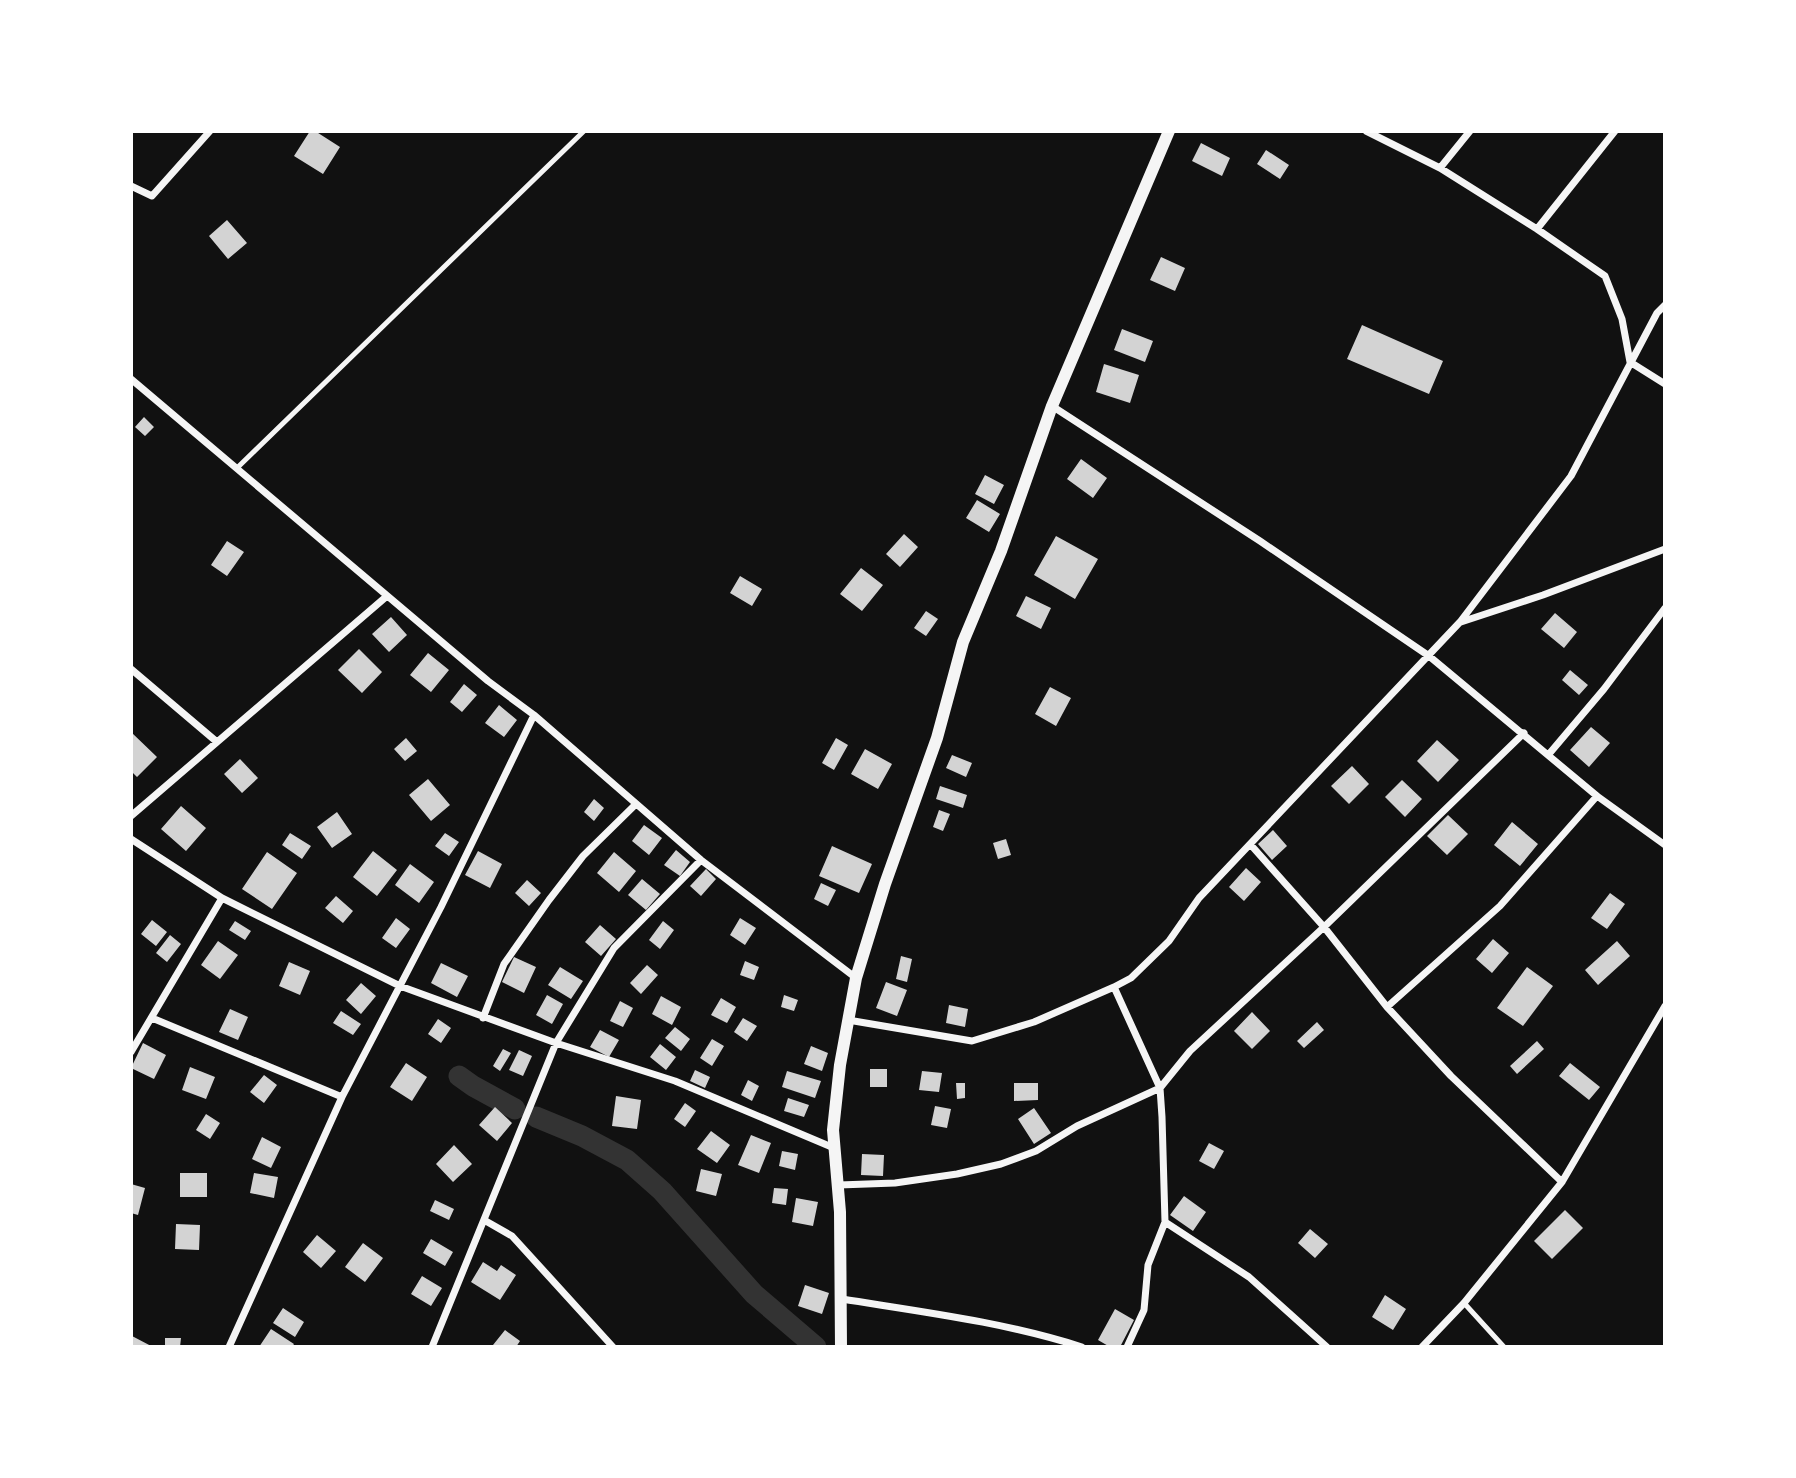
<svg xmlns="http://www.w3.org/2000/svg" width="1796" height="1478" viewBox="0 0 1796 1478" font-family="Helvetica,sans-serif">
	<rect width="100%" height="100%" fill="#111"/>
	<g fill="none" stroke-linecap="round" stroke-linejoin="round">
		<path stroke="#333" stroke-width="21" d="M459 1076 473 1086 515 1109
			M536 1117 582 1136 627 1160 662 1191 754 1294 816 1347"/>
	</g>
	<path fill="#d3d3d3" d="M310 131H315L340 147 323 174 294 156Z
		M1201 143 1230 158 1222 176 1192 161Z
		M1266 150 1289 165 1280 179 1257 164Z
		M227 220 247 243 228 259 209 236Z
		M1161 257 1185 268 1175 291 1150 280Z
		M1362 325 1443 361 1429 394 1347 359Z
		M1122 329 1153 341 1145 362 1114 350Z
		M1104 364 1139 375 1130 403 1096 392Z
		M144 417 154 427 145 436 135 427Z
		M1081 459 1107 478 1093 498 1067 479Z
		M985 475 1004 485 994 504 975 494Z
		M977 500 1000 514 989 532 966 518Z
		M904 534 918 547 900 567 886 554Z
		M1056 536 1098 559 1075 599 1034 575Z
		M227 541 244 552 227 576 211 565Z
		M861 568 883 585 862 611 840 594Z
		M740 576 762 589 752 606 730 593Z
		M1026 596 1051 608 1041 629 1016 616Z
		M926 611 938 619 926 636 914 628Z
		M1555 613 1577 632 1564 648 1541 629Z
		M391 617 407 635 389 652 372 634Z
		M359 649 382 672 362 693 338 670Z
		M428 653 449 670 431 692 410 675Z
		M1570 670 1588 685 1579 695 1562 680Z
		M464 684 477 695 462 712 450 702Z
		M1050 687 1071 698 1056 726 1035 714Z
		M499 705 517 720 504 737 485 723Z
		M1591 727 1610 743 1589 767 1570 750Z
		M131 732 157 757 137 777 131 771Z
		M406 738 417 751 405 761 394 749Z
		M836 738 848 745 834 770 822 763Z
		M1437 740 1459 760 1438 782 1417 761Z
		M865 749 892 764 878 789 851 774Z
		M952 755 972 763 966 777 946 768Z
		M240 759 258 778 242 793 224 774Z
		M1352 766 1369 784 1349 804 1331 786Z
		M428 779 450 805 431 821 409 795Z
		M1402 780 1422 799 1405 817 1385 797Z
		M940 786 967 795 963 808 936 799Z
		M594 799 604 808 594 821 584 812Z
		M181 806 206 828 186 851 161 829Z
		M939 810 950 814 943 831 933 827Z
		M337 812 352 834 332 848 317 827Z
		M1448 815 1468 834 1447 855 1427 836Z
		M1512 822 1538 844 1520 866 1494 845Z
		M644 825 662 838 649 855 632 841Z
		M1273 830 1287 846 1272 860 1258 844Z
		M290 833 311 846 302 859 282 845Z
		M445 833 459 842 449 856 435 846Z
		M1006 839 1011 855 998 859 993 843Z
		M832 846 872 864 859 893 819 876Z
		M676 850 690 862 680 876 664 865Z
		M373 851 397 870 377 896 353 877Z
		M478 851 502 864 490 888 465 875Z
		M267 852 297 873 272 909 242 889Z
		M614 852 636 871 619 892 597 873Z
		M410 864 434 882 419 903 395 885Z
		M1246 868 1261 882 1244 901 1229 887Z
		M706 869 716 879 701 896 690 886Z
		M642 879 660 894 646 910 628 895Z
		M527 880 541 893 529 906 515 893Z
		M821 883 836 890 828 906 814 899Z
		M1610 893 1625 904 1607 929 1591 918Z
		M336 896 353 911 343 923 325 908Z
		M396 918 410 929 396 948 382 938Z
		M740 918 756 928 745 945 730 935Z
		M152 920 167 932 156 946 141 934Z
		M235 921 251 931 245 940 229 930Z
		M663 921 674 930 660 949 649 940Z
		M600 925 616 939 601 956 585 942Z
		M170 935 181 944 167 962 156 953Z
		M1493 939 1509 953 1492 973 1476 959Z
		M218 941 238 955 220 979 201 965Z
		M1617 941 1630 956 1598 985 1585 970Z
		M901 956 912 959 907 982 896 979Z
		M514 957 536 967 524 993 502 982Z
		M745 961 759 967 754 980 740 975Z
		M289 962 310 971 300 995 279 986Z
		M441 963 468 976 457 997 431 983Z
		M647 965 658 975 641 994 630 983Z
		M560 967 583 981 571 999 548 985Z
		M1527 967 1553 986 1523 1026 1497 1008Z
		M886 982 907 990 897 1016 876 1008Z
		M361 983 376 996 361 1014 346 1000Z
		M547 995 563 1004 552 1024 536 1015Z
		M784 995 798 1000 794 1011 781 1007Z
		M661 996 681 1007 672 1025 652 1014Z
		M721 998 736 1007 727 1023 711 1015Z
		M620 1001 633 1008 623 1027 610 1021Z
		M949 1005 968 1009 965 1027 946 1023Z
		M230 1009 248 1017 238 1040 219 1032Z
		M341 1011 361 1024 353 1035 333 1023Z
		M1252 1012 1270 1031 1252 1049 1234 1031Z
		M743 1018 757 1026 747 1041 734 1032Z
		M438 1019 451 1028 441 1043 428 1034Z
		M1317 1022 1324 1030 1304 1048 1297 1041Z
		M675 1027 690 1039 681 1051 665 1038Z
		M600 1030 619 1040 609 1057 590 1047Z
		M712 1039 724 1046 712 1066 700 1058Z
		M1537 1041 1544 1049 1517 1074 1510 1066Z
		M143 1043 166 1055 154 1079 131 1068Z
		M660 1044 676 1057 666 1070 650 1057Z
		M811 1046 828 1053 822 1071 804 1064Z
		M503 1049 511 1053 500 1071 493 1066Z
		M519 1050 532 1056 523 1076 509 1070Z
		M406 1063 427 1077 412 1101 390 1087Z
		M1570 1063 1600 1087 1589 1100 1559 1076Z
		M190 1067 215 1077 206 1099 182 1090Z
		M870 1069H887V1087H870Z
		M695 1070 710 1077 705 1088 690 1081Z
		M787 1071 821 1081 815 1098 782 1087Z
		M922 1071 942 1073 939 1092 919 1090Z
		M264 1075 277 1085 264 1103 250 1092Z
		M748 1080 759 1086 752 1101 741 1095Z
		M956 1083H965V1098L957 1099Z
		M1014 1083H1038V1100L1014 1101Z
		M616 1096 641 1100 637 1129 612 1126Z
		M788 1098 809 1105 804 1117 784 1111Z
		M685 1103 696 1111 685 1127 674 1119Z
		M935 1106 951 1109 947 1128 931 1125Z
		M495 1107 512 1123 497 1141 479 1125Z
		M1034 1108 1051 1133 1034 1144 1018 1119Z
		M206 1114 220 1123 210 1139 196 1130Z
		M711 1131 730 1145 717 1163 697 1149Z
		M751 1135 771 1143 759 1173 738 1165Z
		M262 1137 281 1147 271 1168 252 1159Z
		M1209 1143 1224 1151 1214 1169 1199 1161Z
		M454 1145 472 1164 453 1182 436 1164Z
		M782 1151 798 1154 795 1170 779 1166Z
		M862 1154 884 1155 883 1176 861 1175Z
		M701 1169 722 1174 716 1196 696 1191Z
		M180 1173H207V1197H180Z
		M254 1173 278 1177 274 1198 250 1193Z
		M131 1184 145 1188 138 1215 131 1213Z
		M774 1188 788 1189 786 1205 772 1203Z
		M1184 1196 1206 1212 1193 1231 1170 1215Z
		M796 1198 818 1202 813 1226 792 1222Z
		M435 1200 454 1209 449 1220 430 1211Z
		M1565 1210 1583 1228 1552 1259 1534 1241Z
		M176 1224 200 1225 199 1250 175 1249Z
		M1310 1229 1328 1244 1315 1258 1298 1243Z
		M317 1235 336 1251 321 1268 303 1252Z
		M431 1239 453 1252 445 1266 423 1253Z
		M363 1243 383 1258 365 1282 345 1267Z
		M483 1262 497 1271 501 1265 516 1275 500 1300 471 1282Z
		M422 1276 442 1288 431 1306 411 1294Z
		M805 1285 829 1293 822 1314 798 1306Z
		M1385 1295 1406 1309 1393 1330 1372 1317Z
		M283 1308 304 1322 295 1337 273 1323Z
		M1115 1309 1134 1320 1120 1347H1110L1098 1340Z
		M271 1329 294 1344 292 1347H259Z
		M505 1330 520 1341 516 1347 493 1345Z
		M132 1336 153 1347H131Z
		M165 1338H181L180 1347H165Z"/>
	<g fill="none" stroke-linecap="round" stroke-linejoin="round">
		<path stroke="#f5f5f5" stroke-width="5" d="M237 468 584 131
			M1464 1303 1504 1347"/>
		<path stroke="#f5f5f5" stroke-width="7" d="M1366 131 1440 168 1537 229 1605 276 1622 319 1630 362 1665 384
			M1440 168 1470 131
			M131 186 152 196 210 131
			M1537 229 1615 131
			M131 379 488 681 534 715 701 860 856 978
			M1052 406 1260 541 1429 656 1597 796 1665 845
			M1461 622 1543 595 1665 549
			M131 669 217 742
			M1549 754 1604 689 1665 608
			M131 816 387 596
			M131 839 222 898
			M1250 844 1324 927 1387 1007 1451 1076 1562 1182
			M1114 987 1160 1088 1162 1117 1165 1222 1148 1265 1144 1310 1127 1347
			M1387 1007 1500 906 1597 796
			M152 1018 342 1097
			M483 1018 504 964 549 900 583 856 636 804
			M848 1020 972 1041 1034 1022 1114 987 1131 978 1169 941 1199 898 1460 622 1571 476 1657 313 1665 305
			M131 1052 222 898 400 986 556 1043 675 1081 834 1148
			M839 1185 895 1183 957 1174 1001 1164 1036 1151 1077 1126 1160 1088 1190 1051 1324 927 1524 733
			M484 1220 512 1236 613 1347
			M1165 1222 1249 1277 1327 1347
			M842 1299C923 1312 1004 1322 1082 1347
			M229 1347 342 1097 441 907 534 715
			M432 1347 556 1043 614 948 701 860
			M1422 1347 1464 1303 1562 1182 1665 1006"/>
		<path stroke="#f5f5f5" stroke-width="12" d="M841 1347 840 1212 833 1130 840 1065 856 978 885 884 937 738 963 642 1001 551 1052 406 1169 131"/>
	</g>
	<rect width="1796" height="1478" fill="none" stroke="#ffffff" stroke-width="266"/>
</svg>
